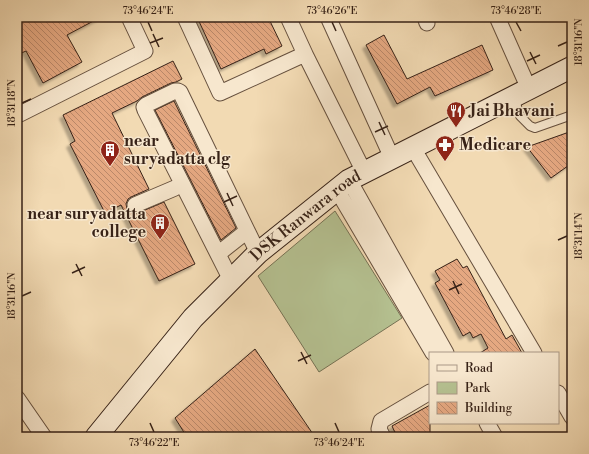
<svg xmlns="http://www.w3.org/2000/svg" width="589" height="454" viewBox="0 0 589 454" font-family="'Libre Bodoni',serif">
	<defs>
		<pattern id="building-back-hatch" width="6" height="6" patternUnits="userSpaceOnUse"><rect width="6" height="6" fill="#e5a881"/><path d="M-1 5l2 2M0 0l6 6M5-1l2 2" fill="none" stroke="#ba8869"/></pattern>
		<filter id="shadow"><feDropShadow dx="-3.5" dy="3.5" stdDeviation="1" flood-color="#0004"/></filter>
	</defs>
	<rect width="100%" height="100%" fill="#f2dab3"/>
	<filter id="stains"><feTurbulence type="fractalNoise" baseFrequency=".005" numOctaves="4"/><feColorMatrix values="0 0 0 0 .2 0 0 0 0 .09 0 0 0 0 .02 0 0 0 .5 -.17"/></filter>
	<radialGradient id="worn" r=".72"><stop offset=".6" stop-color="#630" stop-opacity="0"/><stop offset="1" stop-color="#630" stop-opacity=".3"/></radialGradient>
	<path fill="#b5c191" stroke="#767254" d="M335 211 402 318 319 372 258 276Z"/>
	<path fill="url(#building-back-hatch)" stroke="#372217" filter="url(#shadow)" d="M17 17H101L67 35 82 62 43 83 26 51 17 55Z
		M197 17H268L282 46 266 54 264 49 221 69Z
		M384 35 407 79 482 45 493 70 435 96 430 87 397 104 366 45Z
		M173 61 182 79 176 82 171 83 142 97 137 101 112 113 149 189 131 197 128 199 126 204 127 209 129 212 134 214 138 213 164 202 195 264 159 281 121 205 105 213 70 144 75 141 63 115Z
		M174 101 236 228 221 240 155 110Z
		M572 131V163L551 178 527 147Z
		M457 259 463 268 467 266 506 339 512 335 522 353H480L488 348 481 334 473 338 470 332 463 336 435 283 440 280 435 271Z
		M255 349 315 437H187L175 418Z
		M430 405V437H397L392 426Z"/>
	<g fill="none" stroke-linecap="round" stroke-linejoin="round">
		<defs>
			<path id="lane" d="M514 97 520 116 530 126 535 128 572 115"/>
			<path id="street" d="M185 17 220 93 305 54
				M288 17 305 54 364 172
				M328 17 392 158
				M425 17 427 23
				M497 17 529 89
				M17 113 20 114 145 51 129 17
				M413 148 534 353
				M349 180 446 353
				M337 190 433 353
				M135 205 175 188
				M218 254 247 231
				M231 280 145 110 144 107 146 105 175 91H178L180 92 258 253
				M558 393 572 417
				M17 398 44 437
				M487 423 495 437
				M383 437 379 429 381 421 430 392"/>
			<g id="secondary">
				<path id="s1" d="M96 437 193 318 258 253 349 180 572 67"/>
			</g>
		</defs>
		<use href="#lane" stroke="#66503e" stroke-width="10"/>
		<use href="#street" stroke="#66503e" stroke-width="17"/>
		<use href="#secondary" stroke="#372217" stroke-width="23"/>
		<use href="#lane" stroke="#f7e7ce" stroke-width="8"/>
		<use href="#street" stroke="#f7e7ce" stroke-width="15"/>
		<use href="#secondary" stroke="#f7e7ce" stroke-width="21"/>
	</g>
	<path fill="none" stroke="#372217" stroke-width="1.5" d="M148 22 152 31M332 22 336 31M516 22 521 31M153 34 159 47M150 43 163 38M558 46 567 42M530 52 536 64M527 61 540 55M22 103 31 99M379 122 385 135M375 132 388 126M227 193 233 206M224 202 237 196M558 240 567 236M76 264 82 276M72 273 85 267M453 281 459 294M449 290 462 284M22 296 31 292M301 352 307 364M298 361 311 355M150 423 154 432M335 423 339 432"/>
	<defs>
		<symbol id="restaurant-pin" viewBox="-11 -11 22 30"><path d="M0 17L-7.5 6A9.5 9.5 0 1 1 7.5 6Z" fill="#8f2418" stroke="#f7e7ce"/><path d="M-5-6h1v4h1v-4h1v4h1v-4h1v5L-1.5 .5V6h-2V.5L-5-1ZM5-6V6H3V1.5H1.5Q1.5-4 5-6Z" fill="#fff"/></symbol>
		<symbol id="pharmacy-pin" viewBox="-11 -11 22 30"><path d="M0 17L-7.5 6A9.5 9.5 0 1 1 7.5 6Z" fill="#8f2418" stroke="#f7e7ce"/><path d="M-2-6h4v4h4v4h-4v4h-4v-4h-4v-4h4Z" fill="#fff"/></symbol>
		<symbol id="building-pin" viewBox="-11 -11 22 30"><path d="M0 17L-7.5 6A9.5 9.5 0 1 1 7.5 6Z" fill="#8f2418" stroke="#f7e7ce"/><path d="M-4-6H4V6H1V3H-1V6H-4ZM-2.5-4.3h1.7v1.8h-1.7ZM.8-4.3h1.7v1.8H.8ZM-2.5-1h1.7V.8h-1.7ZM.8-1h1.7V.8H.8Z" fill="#fff"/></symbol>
	</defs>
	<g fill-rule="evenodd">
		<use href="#restaurant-pin" x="445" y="100" width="22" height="30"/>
		<use href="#pharmacy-pin" x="434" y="134" width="22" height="30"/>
		<use href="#building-pin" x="99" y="139" width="22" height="30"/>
		<use href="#building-pin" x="149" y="212" width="22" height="30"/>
	</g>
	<g text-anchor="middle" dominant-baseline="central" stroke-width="3" stroke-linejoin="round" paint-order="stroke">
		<g font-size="16" font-weight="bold" fill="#372217" stroke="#f7e7ce" text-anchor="start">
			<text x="470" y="111">Jai Bhavani</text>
			<text x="124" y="141">near<tspan x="124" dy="18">suryadatta clg</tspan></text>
			<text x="459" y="145">Medicare</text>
			<text x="146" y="214" text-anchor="end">near suryadatta<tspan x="146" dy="18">college</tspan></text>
		</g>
		<g font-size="16" fill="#372217" stroke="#f7e7ce">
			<text stroke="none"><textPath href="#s1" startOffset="306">DSK Ranwara road</textPath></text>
		</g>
	</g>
	<rect width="589" height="454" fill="none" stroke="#f2dab3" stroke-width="44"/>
	<rect x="429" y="352" width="130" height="72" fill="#f7e7ce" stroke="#aa9885"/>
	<rect x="437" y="365" width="20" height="6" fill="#f7e7ce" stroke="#aa9885"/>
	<text x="465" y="372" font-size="12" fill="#372217">Road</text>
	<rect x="437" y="382" width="20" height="12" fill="#b5c191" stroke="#aa9885"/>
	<text x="465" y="392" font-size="12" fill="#372217">Park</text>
	<rect x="437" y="402" width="20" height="12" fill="url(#building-back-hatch)" stroke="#aa9885"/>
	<text x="465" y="412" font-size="12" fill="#372217">Building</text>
	<rect x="22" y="22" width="545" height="410" fill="none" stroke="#372217" stroke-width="1.5"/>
	<g font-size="10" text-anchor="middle" fill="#372217">
		<text x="148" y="14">73°46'24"E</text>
		<text x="332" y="14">73°46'26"E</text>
		<text x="516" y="14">73°46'28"E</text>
		<text transform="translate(578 42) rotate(-90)" y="4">18°31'16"N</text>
		<text transform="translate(11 103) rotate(-90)" y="4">18°31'18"N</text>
		<text transform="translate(578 236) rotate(-90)" y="4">18°31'14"N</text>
		<text transform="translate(11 296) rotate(-90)" y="4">18°31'16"N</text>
		<text x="154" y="446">73°46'22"E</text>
		<text x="339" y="446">73°46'24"E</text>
	</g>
	<rect width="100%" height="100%" filter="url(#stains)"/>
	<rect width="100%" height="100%" fill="url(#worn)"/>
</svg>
